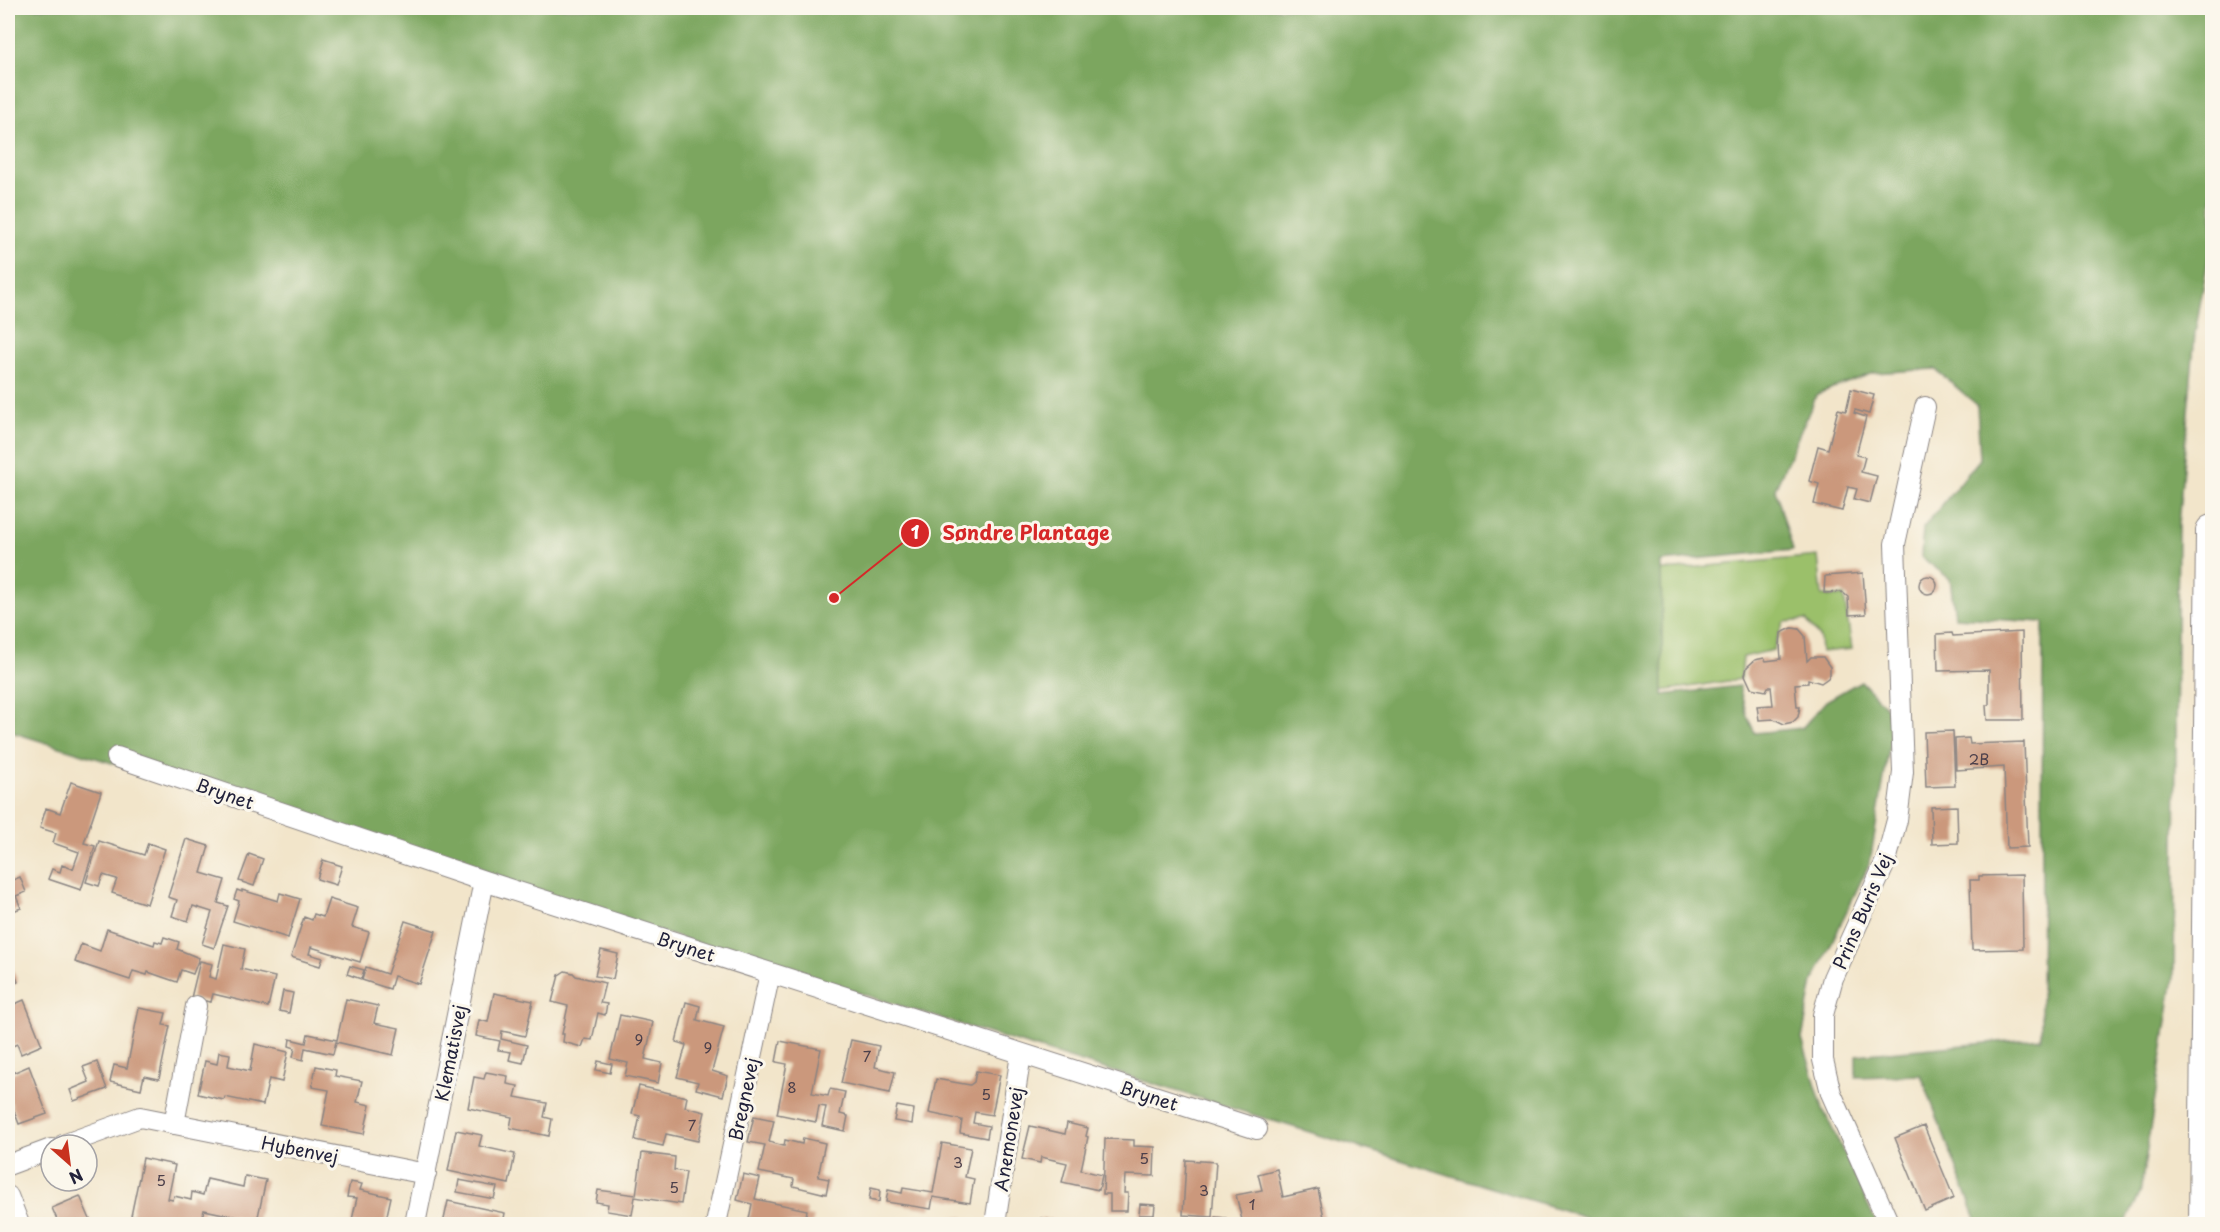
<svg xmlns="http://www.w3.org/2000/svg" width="2220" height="1232" viewBox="0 0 2220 1232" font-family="'Playpen Sans',sans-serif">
	<rect width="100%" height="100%" fill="#fbf7ec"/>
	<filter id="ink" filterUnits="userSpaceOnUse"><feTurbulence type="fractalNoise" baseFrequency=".0167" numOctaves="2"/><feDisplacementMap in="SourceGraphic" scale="12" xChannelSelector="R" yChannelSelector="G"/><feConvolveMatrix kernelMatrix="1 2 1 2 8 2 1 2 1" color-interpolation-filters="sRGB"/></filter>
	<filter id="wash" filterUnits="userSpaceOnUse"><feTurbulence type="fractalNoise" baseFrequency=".008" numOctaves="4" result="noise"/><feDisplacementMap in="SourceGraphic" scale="24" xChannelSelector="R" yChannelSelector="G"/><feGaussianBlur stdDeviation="1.35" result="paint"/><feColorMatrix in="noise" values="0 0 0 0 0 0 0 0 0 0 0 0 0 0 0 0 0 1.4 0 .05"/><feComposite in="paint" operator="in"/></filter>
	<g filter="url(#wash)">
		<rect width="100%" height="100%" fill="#f2e5ca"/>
		<path fill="#9bc06b" stroke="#5e7153" stroke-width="1.5" d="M1818 556 1822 596H1844L1852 649 1821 652 1820 638 1806 620 1784 622 1773 650 1743 657 1741 679 1655 692 1599 576Z"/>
		<path fill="#7ca65f" stroke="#4f644d" stroke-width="1.5" d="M8 8H2212V237L2195 333 2178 525 2174 977 2140 1194 2125 1224H1978L1921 1075 1856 1077V1055L2041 1038 2043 622 1955 617 1950 579 1921 557 1923 528 1980 459 1977 405 1935 369 1873 373 1817 394 1775 489 1793 550 1661 562 1663 695 1739 686 1747 716 1755 733 1802 728 1826 701 1861 681 1886 707 1892 730 1870 862 1813 982 1802 1039 1823 1109 1877 1224H1608L8 731Z"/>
		<g id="blocks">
			<path fill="#cb987b" d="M1851 389 1874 395 1869 414 1855 410 1854 413 1866 417 1856 455 1865 457 1861 472 1877 476 1870 503 1854 499 1857 489 1848 487 1842 511 1814 504 1819 484 1809 481 1818 446 1828 449 1838 409 1846 411Z
				M1863 573 1866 614 1849 615 1848 597 1842 592 1824 593 1825 576Z
				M1919 585a9 9 0 1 1 18 0a9 9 0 1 1-18 0Z
				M1792 628 1799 629 1805 636 1807 661 1811 657H1823L1830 667V674L1828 678 1821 683 1808 679V683L1795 684 1797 707H1800L1798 717 1793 722 1784 724 1774 719 1759 720 1757 706 1773 705 1771 687H1768L1766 691 1751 688 1745 675 1747 667 1755 660 1764 658 1766 661 1781 659 1780 645 1781 633Z
				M2022 632 2023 720H1987L1986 705H1989V670L1938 671 1937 634 1952 633 1953 636Z
				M1953 731 1955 786 1926 787 1924 732Z
				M1969 738 1970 744 2024 742 2028 847 2007 848 2004 767 1956 770 1955 739Z
				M71 782 101 792 84 843 95 846 81 890 48 879 52 869 60 872 62 865 73 869 79 852 53 843 56 833 40 828 46 808 60 813Z
				M1957 806 1958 843 1932 844 1931 807Z
				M186 839 209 846 201 873 225 880 218 903 228 906 214 948 202 944 212 912 193 906 188 921 172 916 177 900 168 897Z
				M99 841 144 855 148 843 165 849 147 904 112 893 117 879 103 875 99 886 86 882Z
				M249 854 263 859 254 886 239 881Z
				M323 860 342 866 336 885 317 879Z
				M2022 875 2023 949 1972 950 1970 880H1979V876Z
				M20 877 26 892 16 896 21 908 8 913V882Z
				M237 890 242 892V890L278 901 280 893 300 899 288 938 233 921 239 901 234 899Z
				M329 899 358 908 352 927 369 932 360 962 311 947 309 954 323 958 320 966 291 957 304 917 312 920 314 914 323 917Z
				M405 921 436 931 419 984 394 976 390 989 362 980 366 967 387 974Z
				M107 929 154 945 155 941 162 943 164 937 179 942 177 949 199 958 193 974 181 970 177 982 148 972 147 975 133 971 130 980 75 962 81 944 100 951Z
				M224 944 245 949 241 969 275 977 268 1007 213 994 211 1002 191 998 200 961 212 964 209 977 216 979Z
				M601 950 618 954 613 979 595 976Z
				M8 957 18 982 8 987Z
				M350 966 364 970 361 979 347 974Z
				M565 971 573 973 576 976 605 983 600 1003 607 1004 605 1015 598 1013 592 1040 585 1039 582 1047 563 1042 564 1034H562L568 1006 552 1002 559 975Z
				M283 991 293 993 289 1013 279 1011Z
				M494 993 533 1001 525 1036 502 1031 501 1039 527 1045 523 1063 509 1060 511 1052 498 1050 500 1041 476 1036 479 1020 488 1022Z
				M346 999 378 1006 374 1023 399 1028 393 1055 336 1042 333 1054 305 1048 303 1060 293 1057 295 1048 289 1046 290 1039 306 1043 308 1034 337 1040Z
				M24 1000 42 1045 21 1054 17 1044 8 1048V1016L11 1014 8 1007Z
				M686 1002 700 1006 697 1020 724 1027 712 1071 728 1076 723 1096 696 1089 698 1082 677 1077 686 1045 676 1042Z
				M139 1008 166 1013 163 1025 170 1026 159 1079 144 1076 141 1089 110 1082 114 1065 127 1068Z
				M620 1015 653 1022 645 1059 662 1063 658 1083 625 1076 628 1063 610 1059Z
				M851 1040 879 1046 875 1067 895 1072 890 1093 841 1083Z
				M780 1041 821 1049 812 1093 828 1096 830 1089 845 1092 840 1114 848 1116 845 1131 822 1126 826 1107 819 1106 816 1122 777 1114 787 1064 776 1062Z
				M255 1044 288 1052 282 1082 269 1079 263 1105 225 1097 224 1100 198 1094 205 1061 217 1064 219 1052 230 1054 228 1066 250 1071Z
				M598 1061 612 1064 610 1073 596 1070Z
				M97 1062 107 1089 74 1101 70 1090 89 1082 83 1067Z
				M29 1066 47 1114 19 1124 8 1095V1075Z
				M316 1066 336 1070 335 1076 362 1081 357 1102 370 1105 364 1134 322 1126 329 1090 312 1087Z
				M976 1071 1000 1075 992 1115 975 1112 973 1123 989 1126 987 1138 960 1133 962 1120 929 1113 936 1079 970 1085 974 1082Z
				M486 1072 508 1076 507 1084 518 1086 515 1097 547 1103 544 1117 552 1119 549 1136 510 1128 512 1117 468 1108 474 1077 484 1079Z
				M639 1086 687 1097 685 1107 705 1112 698 1141 666 1134 663 1146 635 1140 640 1116 632 1114Z
				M897 1106 914 1109 912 1124 894 1121Z
				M754 1116 774 1120 769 1142 784 1146 785 1140 802 1144 803 1138 825 1143 818 1177 829 1179 826 1194 793 1186 794 1179 759 1172 765 1145 748 1142Z
				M1067 1123 1088 1128 1086 1136 1088 1137 1081 1170 1102 1175 1099 1190 1062 1182 1067 1163 1041 1157 1040 1163 1022 1159 1030 1126 1065 1134Z
				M1924 1126 1954 1198 1925 1211 1895 1138Z
				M456 1130 482 1135 479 1146 515 1154 509 1184 448 1171Z
				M1105 1139 1134 1140V1146L1155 1147 1154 1176 1125 1175 1124 1193H1128L1127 1211H1110V1194H1103Z
				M942 1143 971 1148 965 1177 974 1179 970 1203 933 1197 931 1209 886 1202 888 1190 902 1193 903 1188 933 1193Z
				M642 1153 675 1157 674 1170 686 1172 681 1204 635 1197 632 1215 607 1211 608 1204 596 1202 598 1190 636 1195Z
				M143 1158 175 1165 168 1199 173 1200 174 1196 191 1200 192 1192 203 1195 207 1179 243 1187 245 1176 266 1180 257 1221 204 1210 201 1224H171L131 1216Z
				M1186 1160 1216 1162 1212 1217 1183 1215Z
				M1277 1169 1283 1197 1318 1189 1324 1217 1290 1224H1270L1268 1219 1243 1224 1236 1195 1262 1190 1258 1174Z
				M743 1174 760 1178 755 1199 807 1210 806 1216 814 1217 812 1224H748L752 1204 737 1200Z
				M459 1180 497 1187 494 1199 457 1192Z
				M350 1182 362 1184 360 1190 391 1197 385 1224H351L357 1198 347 1197Z
				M871 1188 880 1190 879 1202 869 1200Z
				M80 1196 92 1224H59L52 1208Z
				M448 1201 505 1213 503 1224H443Z
				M1140 1204 1155 1205 1154 1215H1139Z
				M964 1217 965 1224H947V1218Z
				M1215 1217 1226 1218V1224H1214Z
				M1041 1218 1066 1223V1224H1040Z"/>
		</g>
	</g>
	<g filter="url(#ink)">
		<use href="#blocks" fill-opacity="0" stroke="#8a8482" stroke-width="1.5"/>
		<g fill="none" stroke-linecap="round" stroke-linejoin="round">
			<defs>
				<path id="street" d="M117 757 484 881 1257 1129
					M174 1124 196 1006
					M63 1145 140 1117 426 1174
					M8 1165 51 1149
					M8 1196 19 1224
					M415 1224 484 881
					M716 1224 770 973
					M995 1224 1021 1054
					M1889 1224 1831 1093 1823 1060V1015L1833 978 1886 861 1897 820 1903 772 1895 544 1925 407"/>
				<path id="primary" d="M2205 1224 2212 531"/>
			</defs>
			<use href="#street" stroke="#8a8482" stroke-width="22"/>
			<use href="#primary" stroke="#8a8482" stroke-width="34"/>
			<use href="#street" stroke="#fff" stroke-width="20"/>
			<use href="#primary" stroke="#fff" stroke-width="32"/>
		</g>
	</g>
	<g text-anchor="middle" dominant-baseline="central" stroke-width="6" stroke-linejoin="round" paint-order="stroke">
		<g font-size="15" fill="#4c404b">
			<text x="1979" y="758">2B</text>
			<text x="639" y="1038">9</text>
			<text x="708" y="1046">9</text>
			<text x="867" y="1055">7</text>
			<text x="792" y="1086">8</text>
			<text x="986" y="1093">5</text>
			<text x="692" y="1124">7</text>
			<text x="1144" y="1157">5</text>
			<text x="958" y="1161">3</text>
			<text x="161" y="1179">5</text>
			<text x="674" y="1186">5</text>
			<text x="1204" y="1189">3</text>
			<text x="1252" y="1203">1</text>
		</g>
		<g font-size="18" fill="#22223b" stroke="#fbf7ec">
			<text transform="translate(225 793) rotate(19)">Brynet</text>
			<text transform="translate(1862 911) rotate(-67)">Prins Buris Vej</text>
			<text transform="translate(686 946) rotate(18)">Brynet</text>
			<text transform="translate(450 1053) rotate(-79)">Klematisvej</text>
			<text transform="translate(1149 1095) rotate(18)">Brynet</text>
			<text transform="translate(743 1099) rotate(-78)">Bregnevej</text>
			<text transform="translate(1008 1139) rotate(-81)">Anemonevej</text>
			<text transform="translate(300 1149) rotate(11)">Hybenvej</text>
		</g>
	</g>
	<path fill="none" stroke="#d62828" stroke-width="2" d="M834 598L915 533"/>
	<g fill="#d62828" stroke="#fbf7ec" stroke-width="2">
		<circle cx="834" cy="598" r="6"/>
		<circle cx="915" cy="533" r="15"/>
	</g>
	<g font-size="18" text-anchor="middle" font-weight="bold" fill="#fff">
		<text x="915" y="539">1</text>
	</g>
	<g font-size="20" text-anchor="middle" font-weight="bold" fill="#d62828" stroke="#fbf7ec" stroke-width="6" stroke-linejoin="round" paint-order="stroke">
		<text x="1026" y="540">Søndre Plantage</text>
	</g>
	<rect width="2220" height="1232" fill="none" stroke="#fbf7ec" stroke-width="30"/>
	<g transform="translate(69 1163) rotate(152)"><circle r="28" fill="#fbf7ec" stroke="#a4a2a5" stroke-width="1.5"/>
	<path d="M0-4.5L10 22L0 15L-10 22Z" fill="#c8321e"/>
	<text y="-9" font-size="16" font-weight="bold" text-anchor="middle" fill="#22223b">N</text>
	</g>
</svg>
